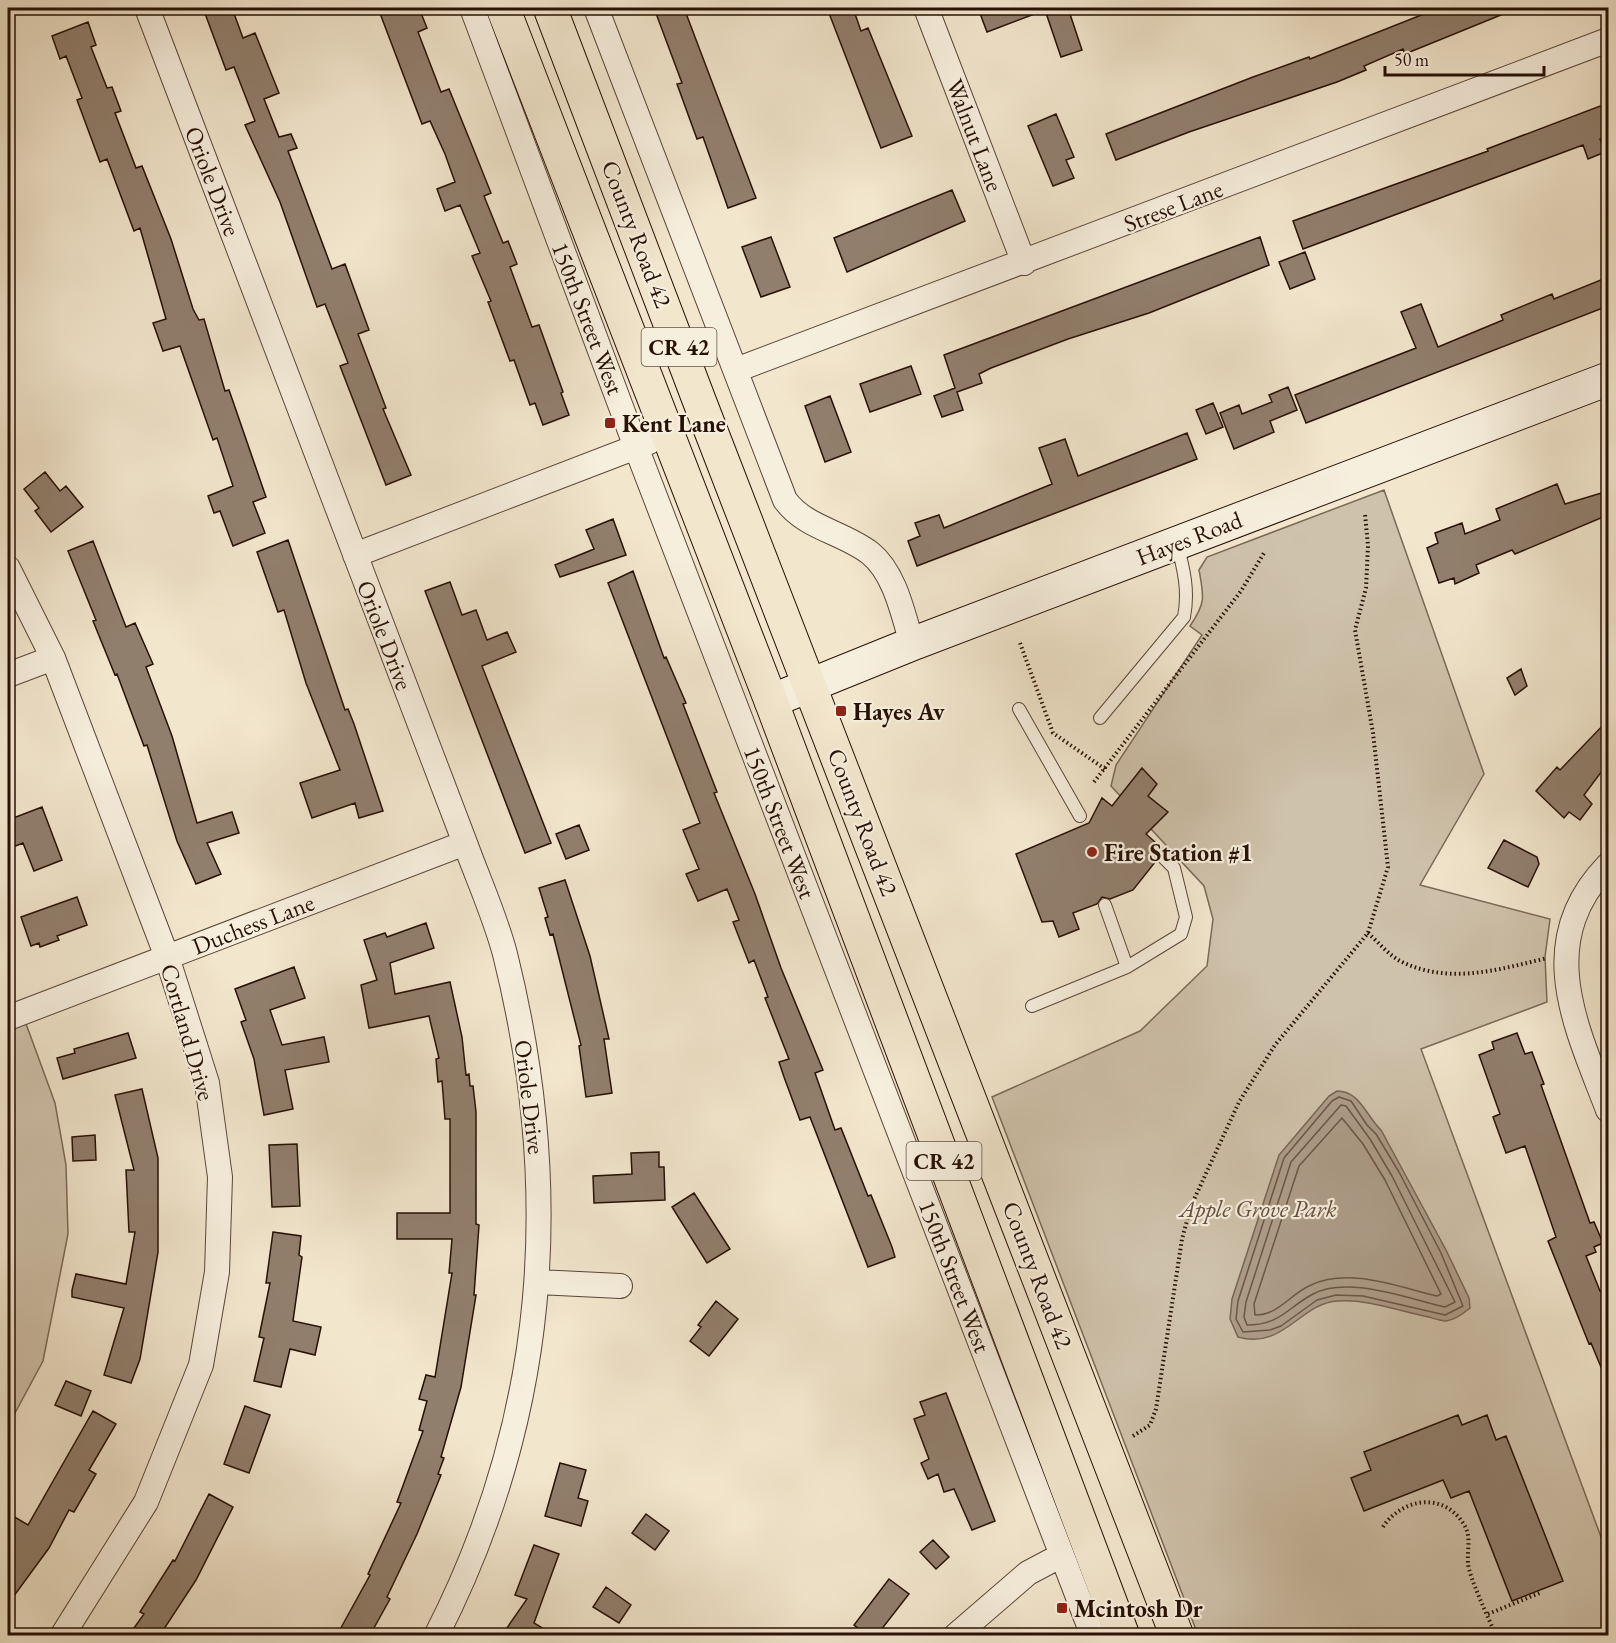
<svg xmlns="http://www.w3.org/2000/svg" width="1616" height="1643" viewBox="0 0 1616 1643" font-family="'EB Garamond',serif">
	<rect width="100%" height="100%" fill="#f2e6cd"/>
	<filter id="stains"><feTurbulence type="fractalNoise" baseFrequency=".00333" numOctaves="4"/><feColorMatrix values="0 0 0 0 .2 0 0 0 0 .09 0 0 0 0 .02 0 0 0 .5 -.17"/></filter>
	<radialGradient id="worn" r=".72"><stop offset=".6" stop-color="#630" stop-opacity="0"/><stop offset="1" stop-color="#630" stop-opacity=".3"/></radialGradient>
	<path fill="#cfc2ab" stroke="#7b6958" stroke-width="1.5" d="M1384 490 1484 774 1420 885 1550 919 1545 957 1547 1002 1421 1049 1608 1556V1635H1198L992 1097 1140 1031 1207 966 1213 919 1204 886 1111 786 1116 765 1202 635 1190 626C1206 603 1204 597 1199 570L1207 557Z
		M25 1021 55 1103 66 1165 68 1234 43 1361 8 1426V1028Z"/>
	<path fill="#ad9d89" stroke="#776555" stroke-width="1.5" d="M1337 1091C1360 1091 1366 1116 1381 1130L1446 1250 1469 1298 1470 1308C1464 1313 1455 1320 1446 1321 1440 1321 1430 1317 1424 1316 1396 1310 1367 1299 1338 1301 1300 1303 1284 1350 1238 1337L1230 1319 1232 1299 1279 1155 1329 1096Z"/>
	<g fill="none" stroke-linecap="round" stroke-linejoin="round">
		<path stroke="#6a5648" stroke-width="1.5" d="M1339 1097 1351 1101 1367 1125 1376 1134 1399 1172 1441 1253 1463 1306 1445 1315 1363 1296 1336 1295 1317 1300 1281 1326 1270 1330 1243 1332 1236 1319 1238 1301 1284 1158 1332 1101Z
			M1341 1105 1346 1106 1370 1139 1392 1176 1455 1302 1445 1307C1409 1299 1347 1275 1313 1294 1287 1308 1280 1325 1247 1325L1244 1317 1246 1302 1291 1162Z
			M1342 1118 1363 1144 1385 1180 1441 1294 1437 1296C1398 1287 1349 1267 1311 1285 1290 1294 1279 1315 1255 1315L1254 1304 1299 1166Z"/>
	</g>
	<path fill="#917f6d" stroke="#271006" stroke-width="1.5" d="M203 8H232L243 38 255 33 279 93 264 99 279 137 291 134 297 148 288 151 332 269 345 264 369 330 358 334 386 408 383 409 411 475 386 485 340 366 348 363 325 304 317 307 280 202 245 125 255 121 234 67 226 70Z
		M378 8H419L427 28 418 32 441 92 449 89 473 148 491 193 484 196 503 243 508 241 517 264 510 267 532 327 539 325 563 392 561 393 569 415 543 425 535 403 530 405 514 360 510 361 488 302 491 301 472 256 480 253 460 205 445 211 437 189 455 182 445 154 430 121 422 124Z
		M654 8H684L756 198 728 208 703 137 697 139 677 84 682 83Z
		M827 8H853L861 31 868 28 912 136 881 148Z
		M978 8H1068L1082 50 1061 57 1045 10 987 32Z
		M1439 8H1518L1405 54 1403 49 1364 66 1366 70 1337 82 1189 132 1116 160 1106 134 1253 77 1309 57 1310 59Z
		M88 22 96 45 91 47 107 88 112 87 121 111 115 113 136 168 142 166 171 239 193 309 199 320 204 319 225 391 229 390 266 497 253 502 265 533 233 546 220 511 214 513 208 496 233 486 217 438 213 440 180 346 163 351 153 323 166 319 140 228 134 231 107 159 100 162 77 100 82 98 66 56 60 59 52 36Z
		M1608 103V135L1600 139 1605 152 1588 159 1583 145 1303 249 1293 221 1488 151 1487 149Z
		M1056 114 1074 157 1066 160 1074 178 1053 186 1028 126Z
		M952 190 965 221 847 272 834 238Z
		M771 237 790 287 761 297 742 247Z
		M1260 237 1269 265 1149 313 1068 339 991 368 979 374 982 383 957 392 963 410 942 417 934 396 955 388 944 355Z
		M1305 252 1315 279 1290 289 1279 262Z
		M1608 277V306L1306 423 1295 395 1416 348 1401 312 1421 304 1438 347 1503 320 1501 315 1552 294 1554 299Z
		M911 366 921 394 870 412 860 384Z
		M1288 387 1297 410 1270 421 1274 432 1234 449 1220 413 1239 405 1242 414 1272 402 1269 395Z
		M830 396 851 452 825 462 805 406Z
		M1213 403 1223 427 1206 434 1196 410Z
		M1187 433 1197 459 917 566 908 541 920 536 915 523 939 515 944 528 1052 484 1039 448 1065 439 1078 476Z
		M45 472 60 491 66 486 83 507 51 532 35 511 39 508 24 489Z
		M1557 484 1565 504 1608 491V515L1515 554 1512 550 1476 565 1479 573 1455 584 1454 578 1439 583 1427 548 1438 543 1435 533 1462 523 1465 534 1500 520 1496 509Z
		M613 519 626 555 560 577 555 565 594 549 586 530Z
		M288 540 345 710 348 709 354 724 383 811 359 818 355 803 312 818 300 783 340 770 306 683 284 610 278 612 257 552Z
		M93 541 126 627 135 623 153 664 146 667 172 736 197 823 232 812 239 833 207 843 221 874 196 884 177 841 147 745 144 746 117 674 115 675 93 621 96 620 68 551Z
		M633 571 664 658 666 657 686 703 683 704 717 792 714 793 755 894 781 968 823 1070 815 1073 835 1130 841 1128 868 1196 871 1195 892 1247 895 1257 868 1267 810 1117 800 1120 784 1077 779 1062 789 1059 765 998 768 997 754 960 749 963 733 922 739 920 727 889 698 901 686 874 699 869 683 830 700 823 608 583Z
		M450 582 462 615 476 610 487 640 507 632 516 652 482 666 551 843 525 853 425 591Z
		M1521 669 1527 686 1515 695 1507 678Z
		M1608 720V763L1584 795 1592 804 1580 820 1569 812 1564 818 1536 791 1557 767 1560 770Z
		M1142 768 1157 784 1148 796 1168 812 1146 834 1164 850 1158 853 1156 861 1133 890 1110 899 1102 897 1097 904 1073 913 1079 929 1059 937 1053 921 1042 922 1016 854 1089 823 1102 798 1112 806Z
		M42 807 62 860 34 871 23 843 8 849V820Z
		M579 825 589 850 566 859 556 834Z
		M1504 840 1537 857 1539 864 1528 887 1488 868Z
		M565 880 590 956 609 1039H604L612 1093 586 1097 579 1046 581 1045 553 934 550 935 545 918 548 917 539 888Z
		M77 897 87 925 57 936 59 940 40 947 39 943 31 946 21 917Z
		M426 923 434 948 390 963 395 994 450 982 462 1037 466 1075 469 1074 470 1086H473L476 1112V1224L479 1225 474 1295H476L461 1387 441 1457 444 1458 438 1474 441 1475 417 1534 387 1597 390 1599 370 1635H337L370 1575 368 1574 401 1503 397 1502 423 1431 419 1430 427 1401 419 1399 426 1375 435 1377 452 1273H449L452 1239H397V1213H450V1119H445L442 1081 438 1082 436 1059 439 1058 429 1016 369 1028 361 985 377 980 364 940 385 933 387 937Z
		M294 967 305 998 270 1010 282 1045 324 1037 329 1062 285 1070 293 1109 264 1115 254 1059 241 1022 246 1020 235 989Z
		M128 1033 136 1058 63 1079 57 1058 75 1053 74 1049Z
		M1517 1033 1525 1054 1532 1052 1544 1084 1541 1085 1590 1223 1594 1222 1603 1243 1594 1247 1596 1252 1586 1256 1600 1291 1608 1288V1384L1591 1343 1589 1344 1548 1241 1556 1237 1525 1146 1506 1153 1493 1117 1500 1114 1479 1055 1494 1049 1492 1042Z
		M142 1089 158 1158V1252L140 1359 131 1383 104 1375 124 1308 72 1297V1290L76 1274 126 1284 135 1232H129L126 1170H134L115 1095Z
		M95 1135 96 1160 73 1161 72 1137Z
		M297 1144 300 1206 272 1207 269 1145Z
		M659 1152V1167H664L665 1200 594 1203 593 1176 632 1174 631 1153Z
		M694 1193 730 1249 707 1263 672 1207Z
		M273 1232 301 1236 299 1255 302 1257 293 1321 321 1327 315 1355 290 1349 281 1387 254 1381 264 1338 259 1337 270 1283H266Z
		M716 1301 738 1319 709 1356 690 1341 701 1327 698 1325Z
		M66 1381 91 1391 81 1416 55 1405Z
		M946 1393 995 1521 972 1530 954 1489 944 1492 938 1474 928 1479 921 1463 929 1459 914 1419 925 1415 920 1402Z
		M245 1406 270 1415 249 1473 224 1464Z
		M93 1411 116 1424 89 1470 96 1474 74 1512 69 1510 49 1548 8 1604V1513L28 1525Z
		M1458 1415 1462 1425 1487 1415 1496 1440 1506 1436 1563 1581 1512 1601 1469 1491 1451 1498 1443 1480 1364 1511 1351 1478 1371 1470 1364 1452Z
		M560 1463 586 1470 578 1498 588 1501 581 1526 545 1516Z
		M209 1494 233 1507 196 1580 160 1635H129L144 1614 140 1612 173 1560 175 1561Z
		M646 1514 669 1531 655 1550 632 1533Z
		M933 1540 949 1557 936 1569 920 1552Z
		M534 1545 559 1554 534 1623 554 1635H502L527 1599 515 1595Z
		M889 1579 909 1594 877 1635H867L854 1625Z
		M606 1587 631 1605 619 1623 593 1607Z"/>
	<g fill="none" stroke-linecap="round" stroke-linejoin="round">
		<defs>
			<path id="lane" d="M1019 709 1080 816
				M1100 718 1184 617C1189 591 1184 570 1177 544
				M1127 967 1181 934 1186 917 1174 868 1164 858
				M1032 1006 1127 967 1105 905"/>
			<path id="street" d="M147 8 465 843C478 879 495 916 505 954 564 1191 548 1417 436 1636
				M472 8 636 447 1093 1636
				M596 8 785 500C805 528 843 532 870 553 895 573 903 614 912 644
				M926 8 1024 263
				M736 370 1608 40
				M355 555 649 442
				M8 568 53 658 167 957 207 1083 220 1177 217 1272 201 1365 146 1502 62 1636
				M8 675 53 658
				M1608 865C1533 942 1576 1026 1608 1110
				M8 1018 465 843
				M538 1282 620 1286
				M955 1636 1028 1573 1062 1555"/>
			<path id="secondary" d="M771 701 912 644 1608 379"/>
			<path id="highway" d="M503 8 771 701 1123 1636
				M550 8 699 400 1177 1636"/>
		</defs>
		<use href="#lane" stroke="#5a4638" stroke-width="14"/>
		<use href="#street" stroke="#5a4638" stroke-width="26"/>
		<use href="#secondary" stroke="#271006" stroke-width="35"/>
		<use href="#highway" stroke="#271006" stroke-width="35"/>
		<path stroke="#271006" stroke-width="4" stroke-dasharray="1.5 3" stroke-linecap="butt" d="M1020 643 1053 733 1105 769
			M1094 782 1241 591 1264 553
			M1368 933C1378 942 1389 955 1400 961 1448 985 1498 970 1547 958
			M1133 1436 1150 1425 1156 1409 1182 1239 1191 1206 1239 1102 1275 1045 1368 933 1388 867 1373 733 1355 630 1366 588 1368 546 1365 514
			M1383 1527C1401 1499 1442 1491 1463 1523 1472 1536 1467 1548 1468 1563 1468 1575 1490 1621 1496 1636
			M1488 1614 1542 1592"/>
		<use href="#lane" stroke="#f7efde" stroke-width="12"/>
		<use href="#street" stroke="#f7efde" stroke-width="24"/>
		<use href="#secondary" stroke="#f7efde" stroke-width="33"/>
		<use href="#highway" stroke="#f2e6cd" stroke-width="33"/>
	</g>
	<g fill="#8f2418" stroke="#f7efde" stroke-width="2">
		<rect x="604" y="417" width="12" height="12" rx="3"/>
		<rect x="835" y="705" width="12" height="12" rx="3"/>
		<circle cx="1092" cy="852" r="6"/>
		<rect x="1056" y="1602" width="12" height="12" rx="3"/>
	</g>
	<g text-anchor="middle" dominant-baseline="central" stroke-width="4.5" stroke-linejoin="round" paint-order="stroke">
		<g fill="#f7efde" stroke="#655347" stroke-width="1.5">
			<rect x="641.5" y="328" width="75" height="38" rx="4.5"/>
			<rect x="906.5" y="1142" width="75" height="38" rx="4.5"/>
		</g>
		<g font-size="22" font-weight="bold" fill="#271006">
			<text x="679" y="347">CR 42</text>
			<text x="944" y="1161">CR 42</text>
		</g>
		<g font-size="24" fill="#271006" stroke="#f7efde">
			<text transform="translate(975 135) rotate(69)">Walnut Lane</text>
			<text transform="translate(213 181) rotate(69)">Oriole Drive</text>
			<text transform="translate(1173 206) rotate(-21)">Strese Lane</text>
			<text transform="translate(637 234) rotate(69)">County Road 42</text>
			<text transform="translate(588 318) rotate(69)">150th Street West</text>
			<text transform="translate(1189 538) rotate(-21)">Hayes Road</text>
			<text transform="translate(385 635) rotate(69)">Oriole Drive</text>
			<text transform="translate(780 822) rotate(69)">150th Street West</text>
			<text transform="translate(863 822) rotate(69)">County Road 42</text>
			<text transform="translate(253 924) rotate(-21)">Duchess Lane</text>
			<text transform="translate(188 1032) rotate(74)">Cortland Drive</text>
			<text transform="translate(530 1097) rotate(83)">Oriole Drive</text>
			<text transform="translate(1038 1275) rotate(69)">County Road 42</text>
			<text transform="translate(955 1276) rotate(69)">150th Street West</text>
		</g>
		<g font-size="24" font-weight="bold" fill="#271006" stroke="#f7efde" text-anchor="start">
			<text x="622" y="423">Kent Lane</text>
			<text x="853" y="711">Hayes Av</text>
			<text x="1104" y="852">Fire Station #1</text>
			<text x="1074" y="1608">Mcintosh Dr</text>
		</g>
		<g font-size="24" font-style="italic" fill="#624e40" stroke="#f7efde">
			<text x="1258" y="1208">Apple Grove Park</text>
		</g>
	</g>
	<rect width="1616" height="1643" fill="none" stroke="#f2e6cd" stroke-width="30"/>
	<rect x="9" y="9" width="1598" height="1625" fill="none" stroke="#271006" stroke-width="3"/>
	<rect x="15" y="15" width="1586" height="1613" fill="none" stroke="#271006" stroke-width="1.5"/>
	<path d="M1385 66v9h159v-9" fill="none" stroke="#271006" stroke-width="3"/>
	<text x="1394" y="66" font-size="18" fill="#271006" stroke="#f7efde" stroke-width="4.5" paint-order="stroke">50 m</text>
	<rect width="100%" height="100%" filter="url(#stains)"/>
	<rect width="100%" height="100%" fill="url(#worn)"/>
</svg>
